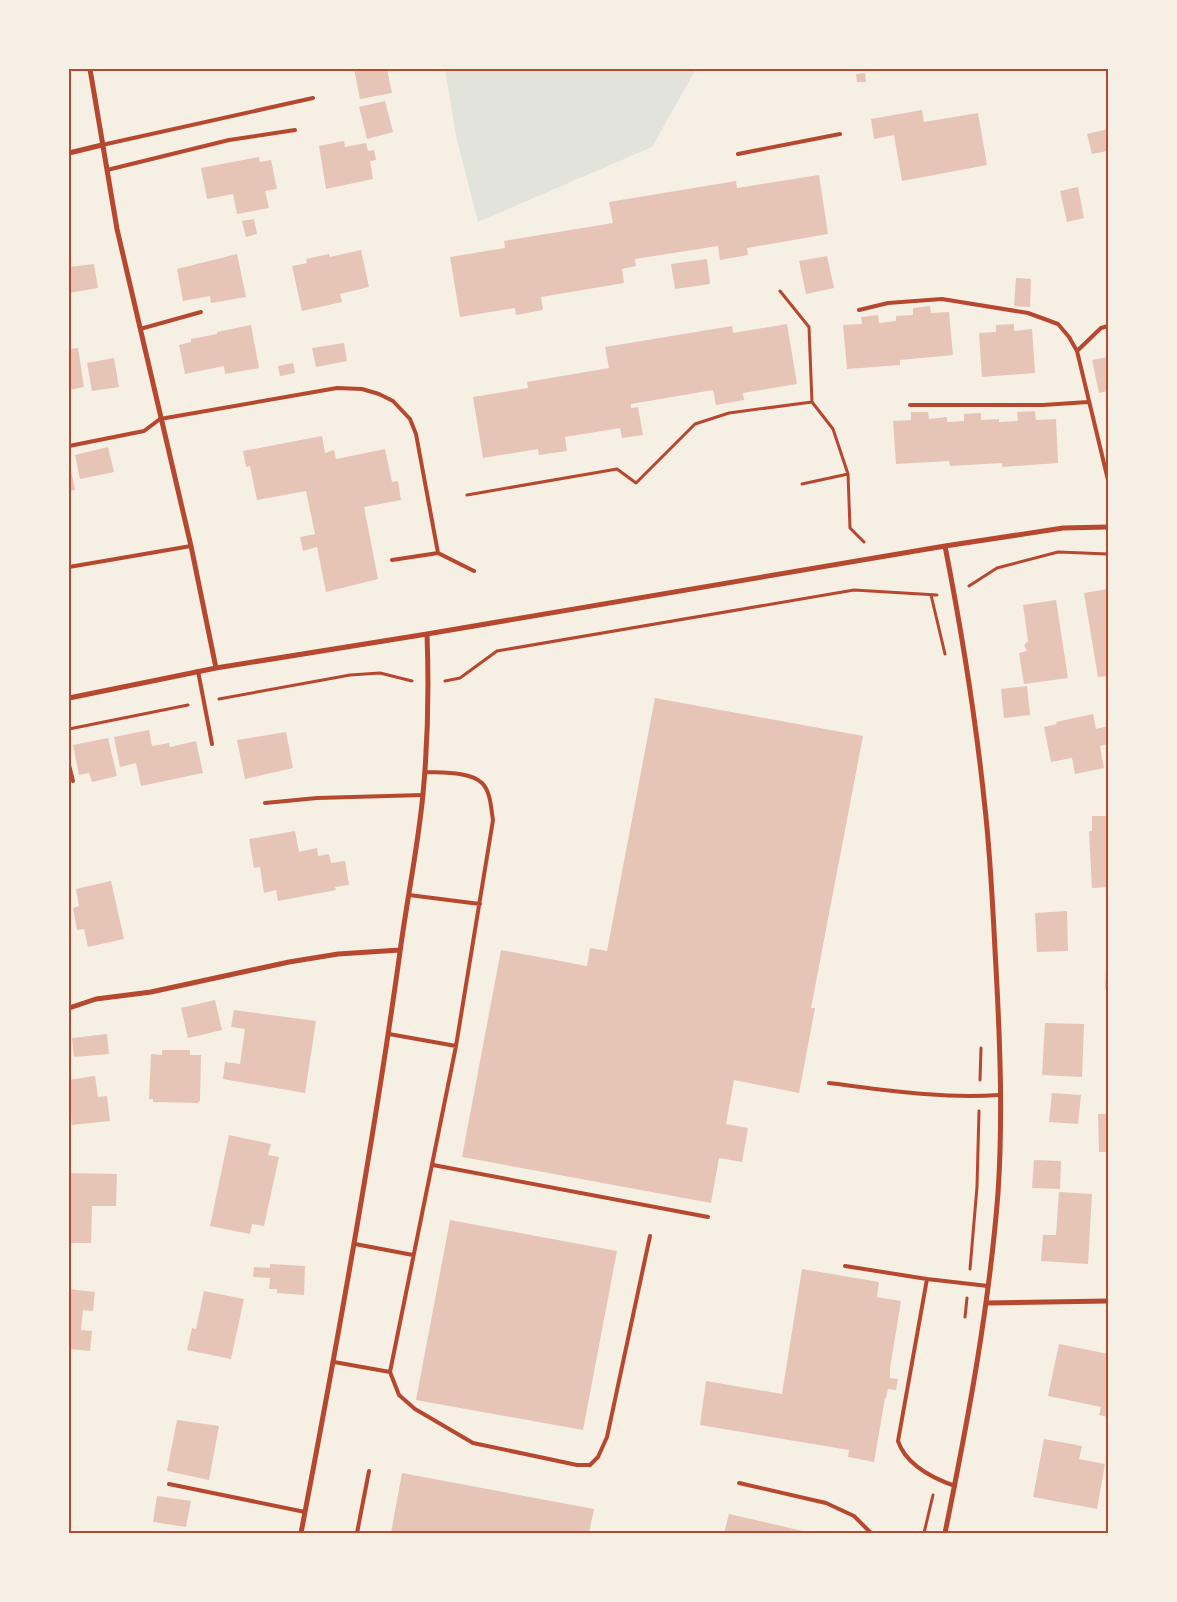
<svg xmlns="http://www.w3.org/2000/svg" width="1177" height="1602" viewBox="0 0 1177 1602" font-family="'Sofia Sans Condensed',sans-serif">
	<rect width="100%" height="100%" fill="#f6efe4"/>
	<path fill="#e2e4dc" d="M445 69H696L652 147 478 222 456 136Z"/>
	<path fill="#e6c5b7" d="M354 69H387L392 93 360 99Z
		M865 73 866 82H857L856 74Z
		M385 101 393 132 367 139 359 107Z
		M922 110 924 122 978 113 987 165 902 181 894 135 874 139 871 119Z
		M1108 129V155L1107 151 1092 154 1087 134Z
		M344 141 345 147 366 143 368 151 374 150 376 160 370 161 373 179 326 189 319 146Z
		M259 157 260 162 271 160 277 189 265 191 269 208 237 214 233 194 207 199 201 168Z
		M819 175 828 234 747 248 748 255 720 260 718 246 635 259 636 266 622 269 624 283 541 297 543 310 516 315 515 308 460 317 450 257 505 248 504 241 613 223 609 202 736 181 737 188Z
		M1078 187 1084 218 1067 222 1060 191Z
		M254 219 257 234 246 237 242 221Z
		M361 250 369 287 340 294 342 302 302 311 292 266 307 263 306 259 329 254 330 257Z
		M237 254 246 297 211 303 210 296 183 301 177 269Z
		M827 256 834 288 806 294 799 261Z
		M707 259 710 284 675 289 671 264Z
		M94 264 98 288 69 293V267Z
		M1016 278 1031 279 1030 307 1014 306Z
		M930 306 931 313 949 312 953 355 900 360V365L847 369 843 325 862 324 861 317 878 315 879 323 896 321V316L913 315V308Z
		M787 324 797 384 743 393 744 400 716 405 713 390 631 404V408L638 407 643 435 622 438 620 428 565 437 567 451 539 455 538 449 483 458 473 397 528 388 527 382 609 368 605 347 732 326 733 333Z
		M1014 324V331L1032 329 1035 373 982 377 979 333 996 332V325Z
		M251 325 259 368 225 374 224 366 185 374 179 345 191 342V339L217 334V332Z
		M344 343 347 361 316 367 312 348Z
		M78 348 84 387 69 390V349Z
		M1108 357V391L1099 393 1092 360Z
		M114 358 119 387 92 391 87 363Z
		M293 363 295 373 280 376 278 366Z
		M1035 411 1036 420 1056 419 1058 463 1002 467V463L950 466 949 461 896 464 893 421 911 420V412H928L929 419 947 417V422L964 421V414L981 413V420L999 419V422L1018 421 1017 412Z
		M322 436 325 453 334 450 336 459 385 449 392 482 398 481 401 500 364 507 378 579 326 592 317 547 303 551 300 537 315 534 306 491 257 500 250 466 246 467 243 451Z
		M108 447 114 472 80 479 75 455Z
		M69 460 75 490 69 491Z
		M1108 589V676L1098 677 1084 593Z
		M1056 600 1068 678 1024 684 1019 653 1027 651 1024 645 1028 641 1023 605Z
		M1027 686 1030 715 1004 718 1001 689Z
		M655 698 863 736 811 1008H815L799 1093 734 1080 726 1124 748 1128 742 1162 719 1158 711 1203 462 1157 501 950 587 966 590 948 607 951Z
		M1093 714 1096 729 1108 726V744L1100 746 1104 768 1075 774 1072 758 1051 762 1044 727 1057 724 1056 722Z
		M149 730 152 746 169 743 170 747 196 741 203 773 141 786 136 763 120 767 114 737Z
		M286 732 293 768 245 779 237 740Z
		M108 738 117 776 92 782 89 773 79 775 73 745Z
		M1092 816H1108V887L1092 888 1089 831H1092Z
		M295 831 299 852 317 848 318 856 329 854 331 863 345 861 349 885 335 887 336 890 278 901 276 890 264 893 260 867 254 868 249 839Z
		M111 881 124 939 88 947 84 929 77 930 73 908 79 906 76 889Z
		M1067 911 1068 951 1037 952 1035 913Z
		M1106 965H1108V989H1105Z
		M215 1000 222 1030 188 1038 181 1008Z
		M234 1010 316 1021 305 1093 223 1079 225 1062 240 1064 245 1029 231 1027Z
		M1045 1023 1084 1024 1082 1077 1042 1075Z
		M107 1034 109 1054 74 1057 72 1038Z
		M162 1050H190V1055H201L200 1101 198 1103 153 1102V1099H149L151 1054 162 1055Z
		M95 1076 98 1097 107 1096 110 1121 72 1125 71 1112H69V1080Z
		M1052 1093 1081 1095 1078 1124 1049 1122Z
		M1098 1114H1108V1152H1099Z
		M229 1135 271 1144 268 1155 279 1157 264 1226 252 1224 250 1234 210 1226Z
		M1034 1160 1061 1161 1060 1189 1032 1188Z
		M69 1173 117 1174 116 1206H92L91 1243H69Z
		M1059 1192 1092 1194 1088 1264 1041 1261 1043 1235H1056Z
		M450 1220 617 1251 583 1430 416 1400Z
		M270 1264 305 1266 304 1295 277 1293V1289H269L270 1278 253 1277 254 1267 270 1268Z
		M802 1269 879 1282 877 1297 901 1301 890 1368V1378L898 1379 896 1390 888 1389 886 1398H885L874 1462 848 1457 849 1450 700 1425 706 1381 782 1394Z
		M69 1289 95 1292 93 1311 83 1310 81 1330 92 1331 90 1351 69 1349Z
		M204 1291 244 1299 231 1359 187 1350 192 1328 196 1329Z
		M1059 1344 1108 1354V1417L1099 1415 1101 1407 1048 1396Z
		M177 1420 219 1426 209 1480 167 1471Z
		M1044 1439 1082 1446 1079 1459 1105 1464 1097 1509 1033 1497Z
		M402 1473 594 1509 589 1533H391Z
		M157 1496 191 1501 186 1527 153 1522Z
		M729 1514 807 1532V1533H724Z"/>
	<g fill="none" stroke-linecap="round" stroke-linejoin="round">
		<path stroke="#b5482f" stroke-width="3" d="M780 291 809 327 812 402 833 429 848 474 850 528 864 542
			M802 484 848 474
			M467 495 617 469 636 483 695 424 729 413 812 402
			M969 586 997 568 1058 552 1108 554
			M931 595 945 654
			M445 681 460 678 497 651 854 590 937 595
			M219 699 350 675 380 673 412 681
			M69 729 188 705
			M980 1080 981 1048
			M970 1269 977 1187 979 1111
			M965 1317 967 1298
			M924 1533 933 1495"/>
		<path stroke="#b5482f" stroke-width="4" d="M102 145 313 98
			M738 154 840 134
			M107 170 229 140 295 130
			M859 310 888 303 942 299 1028 313 1058 324 1069 337 1077 351 1108 480
			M140 329 201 312
			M1077 351 1101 328 1108 326
			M910 405H1043L1088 402
			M69 446 144 431 160 419 337 388 362 389 379 394 393 401 410 419 416 434 438 553
			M392 560 438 553 474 571
			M69 567 191 546
			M198 671 212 744
			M69 765 73 781
			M425 772C441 773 470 771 482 783 491 792 491 809 493 820L456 1046 390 1372 399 1395 415 1409 473 1443 577 1465H590L598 1457 607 1437 650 1236
			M265 803 317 798 423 795
			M409 895 480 904
			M69 975V990
			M389 1034 456 1046
			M829 1083C885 1090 942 1099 999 1095
			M433 1165 708 1217
			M355 1244 413 1255
			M845 1266 927 1279 988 1286
			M927 1279 898 1441C906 1465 932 1478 955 1486
			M334 1362 390 1372
			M739 1483 826 1503 854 1516 871 1533
			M169 1484 305 1512
			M357 1533 369 1471"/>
		<path stroke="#b5482f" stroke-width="5" d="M90 69 117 229 191 546 216 668
			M69 153 102 145
			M69 698 216 668 427 634 945 546 1063 528 1108 527
			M69 1008 96 999 151 992 289 962 338 954 400 950
			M987 1303 1108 1301
			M301 1533C338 1340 373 1147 400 952 407 899 418 847 423 794 428 741 429 688 427 634
			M945 1533C968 1420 989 1308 998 1193 1003 1118 1000 1042 996 968 993 914 991 861 985 808 976 720 962 633 945 546"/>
	</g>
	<rect width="1177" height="1602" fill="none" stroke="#f6efe4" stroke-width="140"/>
	<rect x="70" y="70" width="1037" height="1462" fill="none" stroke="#b5482f" stroke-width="2"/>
</svg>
